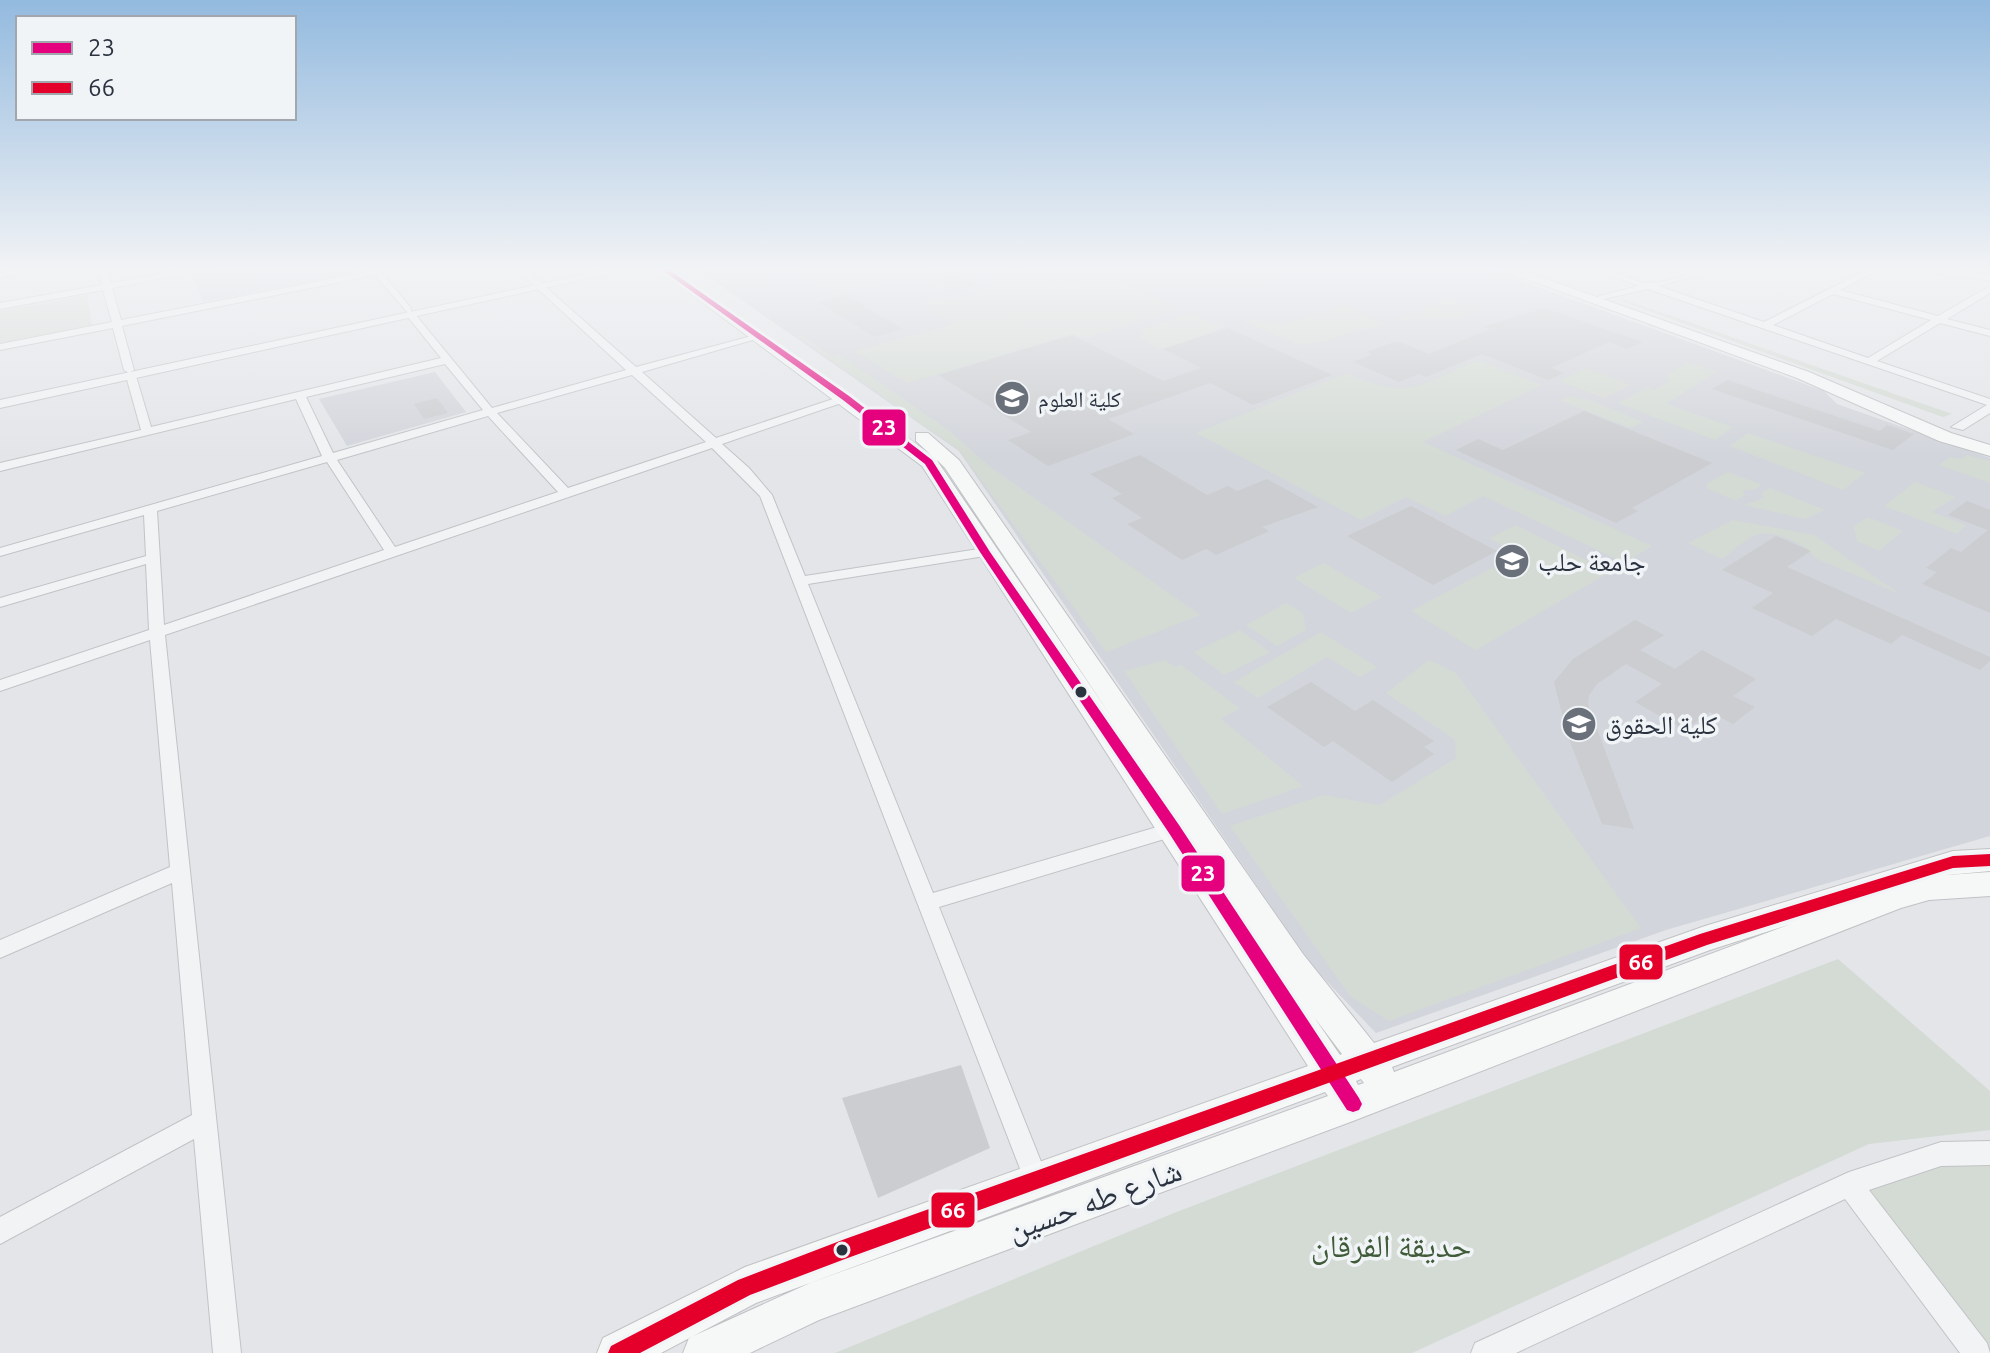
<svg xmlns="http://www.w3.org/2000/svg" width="1990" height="1353" viewBox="0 0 1990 1353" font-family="Ubuntu,'Noto Naskh Arabic',sans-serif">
	<rect width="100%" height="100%" fill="#e3e5e8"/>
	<path fill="#d2d5db" d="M232 267H354L359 272 203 302 192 274Z
		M694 267H1483L1824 391 1837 404 1990 458V836L1666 930 1376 1033 1312 966 959 451Z
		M435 372 466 412 347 446 319 399Z"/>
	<path fill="#d4dbd4" d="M806 267H943L835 295 795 271Z
		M1015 268 1057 287 1106 276 1179 309 1084 339 1074 334 907 383 854 351 953 324 919 303 980 293Z
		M87 295 92 325 0 343V311Z
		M1450 299 1481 310 1461 318 1392 320Z
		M1623 299 1952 414 1943 417 1621 301Z
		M1343 304 1383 324 1322 342 1298 345 1245 322 1254 319 1285 324Z
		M1192 313 1224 328 1160 350 1139 338 1143 329Z
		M801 335 832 356 839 354 947 429 989 466 1200 615 1106 652 960 451 797 336Z
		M1477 360 1542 385 1423 442 1652 546 1625 563 1483 496 1445 516 1406 497 1361 520 1196 433 1347 373C1408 401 1420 385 1477 360Z
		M1689 362 1717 372 1666 404 1733 427 1715 440 1617 403 1648 387 1654 390 1669 381 1667 374Z
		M1586 368 1631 385 1604 398 1559 381Z
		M1570 396 1590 400 1643 422 1630 428 1559 400Z
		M1748 433 1865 473 1843 490 1730 446Z
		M1967 455 1990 461V483L1939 465 1951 457 1962 459Z
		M1728 472 1762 485 1754 490H1742L1745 495 1736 501 1708 489 1706 484Z
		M1915 482 1956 497 1932 512 1966 525 1957 534 1884 506Z
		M1770 488 1825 510 1805 519 1744 505 1764 498 1761 493Z
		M1868 517 1903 531 1879 551 1857 541 1854 526Z
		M1733 520 1814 535 1900 594 1815 558C1808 545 1774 530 1759 534 1747 537 1732 552 1722 559L1688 543Z
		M1516 525 1610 572 1476 650 1411 611 1518 554 1489 538Z
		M1324 563 1382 597 1351 613 1294 578Z
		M1286 603 1303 613 1306 630 1277 646 1246 625Z
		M1240 630 1270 652 1224 675 1194 652Z
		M1321 632 1377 667 1360 677 1327 657 1258 698 1234 682Z
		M1165 660 1175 667 1181 665 1240 708 1221 719 1303 786 1222 814 1124 671Z
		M1429 660 1457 674 1641 928 1389 1021 1350 996 1230 826 1323 795 1380 805 1456 758 1455 740 1386 693Z
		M1838 959 1990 1091V1130L1869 1144 1412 1353H835L1174 1213Z
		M1941 1154 1990 1157V1353L1849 1184Z"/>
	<path fill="#cbcdd0" d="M958 275 979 285 954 292 933 281Z
		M848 295 866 305 863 306 903 329 875 337 819 303Z
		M1544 308 1643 342 1627 349 1609 342 1551 368 1564 373 1548 380 1482 354 1426 377 1419 374 1399 382 1353 362 1372 354 1366 352 1397 341 1429 354 1490 329 1483 327Z
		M1228 328 1332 375 1253 405 1210 383 1108 419 1134 434 1048 466 1008 440 1031 432 938 375 1072 335 1163 381 1201 368 1163 349Z
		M1727 380 1880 431 1887 425 1914 434 1893 450 1712 389Z
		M437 398 448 413 424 419 414 404Z
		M1584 411 1712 463 1632 508 1638 511 1616 523 1456 450 1478 439 1503 450Z
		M1140 455 1207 495 1228 486 1237 491 1267 479 1318 507 1262 527 1269 531 1216 555 1206 549 1182 560 1127 524 1142 518 1112 498 1122 494 1090 474Z
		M1967 501 1990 510V613L1922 584 1937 572 1926 568 1951 548 1961 552 1988 530 1948 515Z
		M1411 506 1497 551 1433 585 1347 536Z
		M1776 536 1811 551 1787 567 1990 657V661L1980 670 1902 635 1891 644 1836 619 1812 636 1752 608 1773 593 1722 570Z
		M1635 620 1664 635 1640 650 1675 669 1702 650 1756 679 1733 696 1755 707 1733 724 1710 712 1685 730 1635 702 1662 684 1626 664 1597 684 1589 695 1588 704 1634 829 1602 824 1567 734 1554 682 1573 659Z
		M1311 682 1355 711 1373 700 1434 741 1424 747 1434 754 1392 782 1333 741 1324 747 1267 707Z
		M961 1065 990 1148 878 1198 842 1098Z"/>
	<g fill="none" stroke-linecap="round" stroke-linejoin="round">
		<defs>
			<path id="minor" d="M27 267H41L0 278V272Z
				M98 267H106L111 283 202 267H218L112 288 121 320 371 271 369 267H377L411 308V312L414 313 492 408 626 370 514 267H523L636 367 763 333V337L642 372 716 438 842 396H850V400L722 444 749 468 772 495 805 576 985 548 992 552 985 556 808 584 933 893 1174 822 1181 824 1183 829 1181 834 939 907 1048 1179 1045 1188 1036 1191 1027 1188 1024 1179 760 496 712 448 165 635 241 1353H213L194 1139 0 1244V1217L192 1115 172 883 0 958V940L170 867 150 640 0 691V680L149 630 146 564 0 607V598L146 556 144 515 0 556V548L322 456 296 399 0 471V463L141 430 126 376 131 373 136 376 151 427 441 358 408 317V313L375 275 122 326 134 370 129 373 124 370 113 328 0 350V344L112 322 103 290 0 309V303L102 285ZM445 364 483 410 333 453 306 397ZM632 375 706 442 568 488 497 413ZM488 416 558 492 395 547 337 460ZM327 462 384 550 164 625 157 511Z
				M1589 267C1610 265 1630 284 1651 283 1677 282 1701 267 1727 267L1658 286 1764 322 1873 267H1883L1840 290 1938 316 1990 286V293L1947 319 1990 330V336L1940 323 1877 361 1990 399V406L1648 289 1599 300V296L1639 286ZM1833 294 1931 320 1868 358 1773 325Z
				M1894 267H1916L1990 275V281Z
				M1990 1141V1165L1941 1166 1869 1190 1987 1343 1990 1353H1960L1845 1199 1516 1353H1471L1475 1343 1849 1172 1941 1142Z"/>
			<path id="tertiary" d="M620 267H639L0 408V400Z
				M1990 403V413L1963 430 1951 427Z"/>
			<path id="primary" d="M655 267H669L931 455 916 441V433H928L959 460 1303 954 1374 1043 1705 926 1953 851 1990 849V871L1947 875 1990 872V896L1929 900 1901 908 1353 1121 819 1320 750 1353H683L689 1338 810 1283 1328 1096 1325 1092 756 1303 661 1353H597L603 1338 745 1267 1308 1066 922 466ZM937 460 945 468 1113 719 938 462ZM1791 924 1394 1072 1392 1067 1710 950ZM1314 1017 1342 1054 1340 1055ZM1361 1079 1364 1083 1358 1085 1356 1081Z
				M1494 267H1512L1809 372 1951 433 1990 445V456L1939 441 1797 378Z"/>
		</defs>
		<use href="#minor" stroke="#c1c3c6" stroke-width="2"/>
		<use href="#tertiary" stroke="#c1c3c6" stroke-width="2"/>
		<use href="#primary" stroke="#c0c2c5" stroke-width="2"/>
		<use href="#minor" fill="#f2f3f5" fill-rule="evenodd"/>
		<use href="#tertiary" fill="#f2f3f5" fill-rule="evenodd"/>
		<use href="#primary" fill="#f6f7f7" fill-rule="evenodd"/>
		<defs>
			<path id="bus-1" d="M658 267H665L849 396 932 460 990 552 1179 825 1359 1098 1362 1104 1359 1110 1353 1112 1347 1110 1169 833 980 552 925 464 843 400Z"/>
			<path id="bus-2" d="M1990 854V866L1953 868 1707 945 845 1259 750 1295 640 1353H608L611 1346 738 1280 845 1239 1700 934 1953 856Z"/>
		</defs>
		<use href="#bus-1" stroke="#f1f4f7" stroke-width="6"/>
		<use href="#bus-2" stroke="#f1f4f7" stroke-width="6"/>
		<use href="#bus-1" fill="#e5007d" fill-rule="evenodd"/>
		<use href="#bus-2" fill="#e4002b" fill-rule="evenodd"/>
	</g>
	<linearGradient id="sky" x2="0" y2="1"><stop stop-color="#93badf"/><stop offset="0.59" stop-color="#f2f3f5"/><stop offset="1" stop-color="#f2f3f5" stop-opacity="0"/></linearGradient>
	<rect width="1990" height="456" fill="url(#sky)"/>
	<defs>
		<symbol id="university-disc" viewBox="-11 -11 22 22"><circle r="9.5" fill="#6b717b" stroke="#f1f4f7"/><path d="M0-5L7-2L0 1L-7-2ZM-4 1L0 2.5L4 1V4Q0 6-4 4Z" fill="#fff"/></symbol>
	</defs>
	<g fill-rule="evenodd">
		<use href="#university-disc" x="992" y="378" width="40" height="40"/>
		<use href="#university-disc" x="1492" y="541" width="40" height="40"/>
		<use href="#university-disc" x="1559" y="704" width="40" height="40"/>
	</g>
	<g fill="#2b3340" stroke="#f1f4f7" stroke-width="3">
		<circle cx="1081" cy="692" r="7"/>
		<circle cx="842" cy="1250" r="7"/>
	</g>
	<g text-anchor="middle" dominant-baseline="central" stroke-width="7" stroke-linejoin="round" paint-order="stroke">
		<g font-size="22" fill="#2b3340" stroke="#f1f4f7" text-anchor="start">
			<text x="1038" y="398">كلية العلوم</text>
		</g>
		<g font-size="26" fill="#2b3340" stroke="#f1f4f7" text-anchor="start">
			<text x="1538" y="561">جامعة حلب</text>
			<text x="1605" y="724">كلية الحقوق</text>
		</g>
		<g font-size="32" fill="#2b3340" stroke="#f1f4f7">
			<text transform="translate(1094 1199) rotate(-20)">شارع طه حسين</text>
		</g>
		<g font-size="32" fill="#405b39" stroke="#f1f4f7">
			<text x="1391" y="1245">حديقة الفرقان</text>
		</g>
	</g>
	<g stroke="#f1f4f7" stroke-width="3">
		<rect x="861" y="408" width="46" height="39" rx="8" fill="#e5007d"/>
		<rect x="1180" y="854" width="46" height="39" rx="8" fill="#e5007d"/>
		<rect x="1618" y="943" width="46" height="38" rx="8" fill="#e4002b"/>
		<rect x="930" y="1191" width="46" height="38" rx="8" fill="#e4002b"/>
	</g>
	<g font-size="22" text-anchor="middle" font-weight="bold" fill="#fff">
		<text x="884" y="435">23</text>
		<text x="1203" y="881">23</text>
		<text x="1641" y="970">66</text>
		<text x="953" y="1218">66</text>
	</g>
	<rect x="16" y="16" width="280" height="104" fill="#f1f4f7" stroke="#a2a7ae" stroke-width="2"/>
	<rect x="32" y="42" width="40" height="12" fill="#e5007d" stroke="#a2a7ae" stroke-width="2"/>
	<text x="88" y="56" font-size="24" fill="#2b3340">23</text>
	<rect x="32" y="82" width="40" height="12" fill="#e4002b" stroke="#a2a7ae" stroke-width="2"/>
	<text x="88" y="96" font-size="24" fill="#2b3340">66</text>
</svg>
